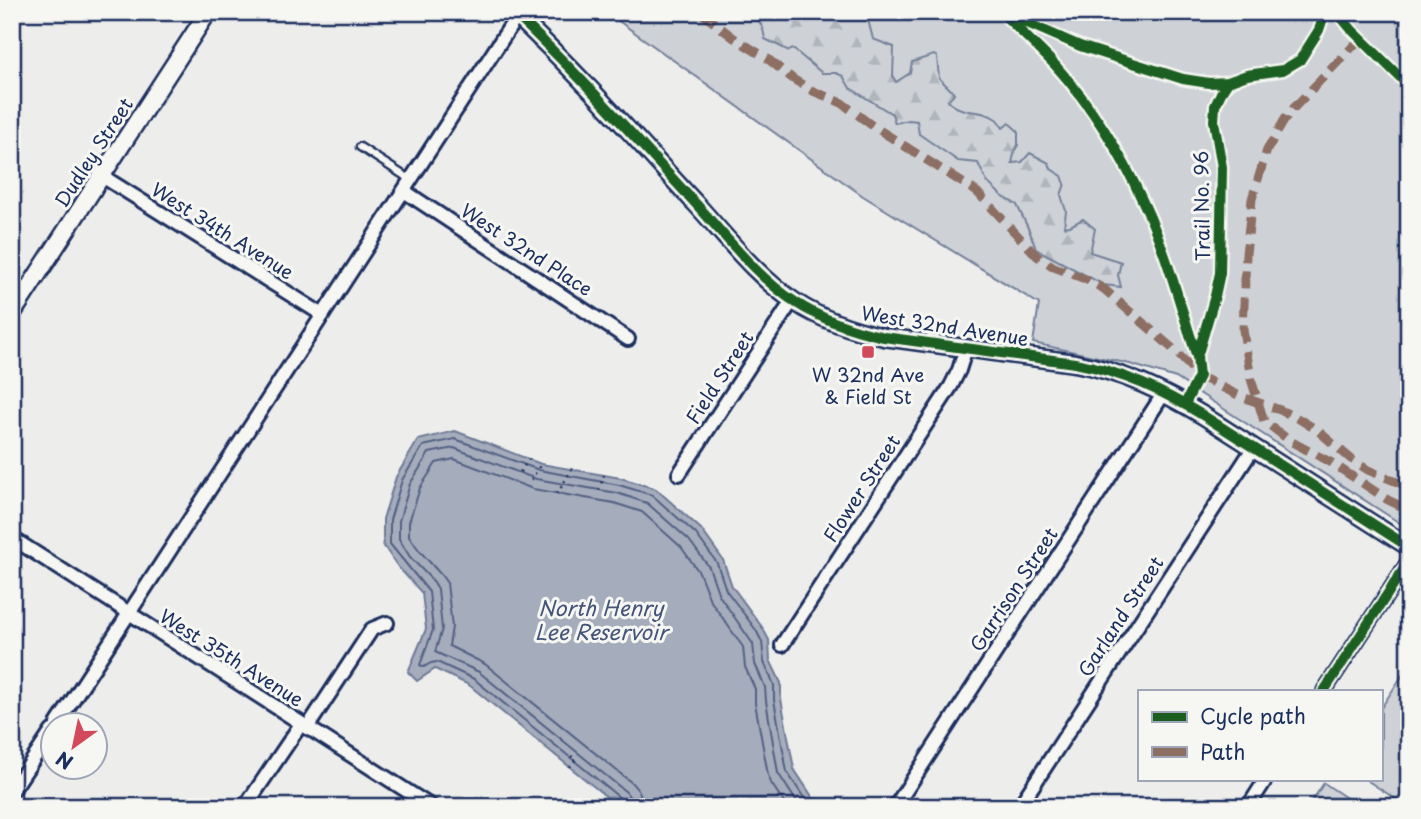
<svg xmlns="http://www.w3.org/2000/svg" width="1421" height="819" viewBox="0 0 1421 819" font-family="'Playpen Sans',sans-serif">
	<defs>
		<pattern id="forest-firs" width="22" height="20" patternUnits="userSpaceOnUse" patternTransform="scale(1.75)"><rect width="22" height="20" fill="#ced2d7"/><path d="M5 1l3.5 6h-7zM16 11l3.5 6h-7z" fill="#b0b5bb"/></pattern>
	</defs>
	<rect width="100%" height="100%" fill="#edeeec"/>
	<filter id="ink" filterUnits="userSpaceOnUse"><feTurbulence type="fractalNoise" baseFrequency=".0143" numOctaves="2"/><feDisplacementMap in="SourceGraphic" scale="14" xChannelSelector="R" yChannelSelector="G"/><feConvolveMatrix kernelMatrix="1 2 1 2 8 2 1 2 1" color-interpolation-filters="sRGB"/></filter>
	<g filter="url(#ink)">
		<path fill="#ced2d7" stroke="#74809a" stroke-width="2" d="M606 12H1409V529L1176 378 1130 364 1033 343 1039 304 863 196Z
			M1409 665V807H1408L1365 779H1381V708Z
			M1324 783 1360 807H1308Z"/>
		<path fill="url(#forest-firs)" stroke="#74809a" stroke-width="2" d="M738 12H863L867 16 873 39 894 47 893 77 896 82 910 73 912 62 934 55 937 57 939 78 954 93 948 101C963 116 982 108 996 119 997 119 1003 128 1003 128L1009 123 1018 131V145L1015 150 1012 163 1022 162 1030 153 1049 163 1051 169 1062 176 1065 184 1061 195 1066 211 1064 227 1070 226 1083 219 1095 229 1090 252 1121 262 1118 275 1121 287 1104 285 1036 249 1029 230 1017 205 1002 196 987 182 978 163 958 161 919 134 917 121 909 120 895 123 892 114 850 88 843 76 836 73H822L793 49 789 51 765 39C762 19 757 17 738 12Z"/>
		<path fill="#a5acbc" stroke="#6e7a96" stroke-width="2" d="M455 431 541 464 621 478 656 489 701 529 723 560 732 586 762 627 769 640 770 660 781 683V699L794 769 819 807H619L469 685 435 669 417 681 408 672 426 629 422 593 398 567 383 545V519L396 477 418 440Z"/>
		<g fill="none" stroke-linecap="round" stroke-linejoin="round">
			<path stroke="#526184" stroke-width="2" d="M623 807 620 798 474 679 437 662 431 663 424 667 420 665 433 630 429 592 390 544V520L402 480 423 446 455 439 539 470 619 485 652 495 696 534 717 563 726 590 756 630 762 642 764 662 774 685V700L787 772 810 807
				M632 807 631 799 626 792 479 672 435 652 442 629 438 589 434 582 410 557 399 539V521L410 484 429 453 454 448 536 479 617 493 647 503 689 540 709 567 719 595 753 644 755 664 765 687 766 701 778 773 800 807
				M642 807 640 793 632 783 485 664 449 646 452 627 447 583 442 576 419 550 409 536V522L420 488 436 463 454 459 533 489 614 503 642 512 681 547 699 572 710 600 743 647 745 667 755 689V703L768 775 771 783 787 807"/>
			<defs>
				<path id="service" d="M360 147 411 180"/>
				<path id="minor" d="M102 176 323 315
					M404 191 628 339
					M679 474 792 301
					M12 538 432 807
					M782 645 951 386 959 370 966 348
					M1324 691 1409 561
					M57 724 517 16
					M307 728 372 629 387 623
					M12 791 52 731
					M245 807 301 724
					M895 807 1164 393
					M1019 807 1254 447
					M1248 807 1266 779"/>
				<path id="tertiary" d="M513 12C578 73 637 140 697 205 728 239 757 277 795 302 822 320 852 330 884 337L1075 363C1123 372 1163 391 1204 416L1409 547
					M12 314 208 12"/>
			</defs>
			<use href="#service" stroke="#1b2f5e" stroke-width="11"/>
			<use href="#minor" stroke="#1b2f5e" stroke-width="18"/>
			<use href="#tertiary" stroke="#1b2f5e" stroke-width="21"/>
			<path stroke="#1b2f5e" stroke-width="2.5" stroke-dasharray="2 5" stroke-linecap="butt" d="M520 472 529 459
				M531 480 541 464
				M599 490 604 475
				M557 494 572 469
				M570 767 576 759 571 756"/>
			<use href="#service" stroke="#f6f6f2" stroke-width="6"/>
			<use href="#minor" stroke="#f6f6f2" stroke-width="12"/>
			<use href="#tertiary" stroke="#f6f6f2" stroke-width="16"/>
			<path stroke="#8d6e63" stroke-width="9" stroke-dasharray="18 9" stroke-linecap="butt" d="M700 12 734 38 768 59 793 79 813 91 842 103 870 124 977 192 1037 256 1054 267 1085 279 1104 289 1172 348 1199 376 1242 397 1280 410 1299 419 1317 430 1351 459 1368 470 1409 487
				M1361 38 1288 114 1267 150 1252 199 1246 254 1243 330 1251 379 1264 421 1290 441 1332 463 1388 500 1409 510"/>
			<defs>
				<path id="cycleway" d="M513 12C578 73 637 140 697 205 728 239 757 277 795 302 822 320 852 330 884 337L1075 363C1123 372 1163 391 1204 416L1409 547
					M1001 12C1019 30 1038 47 1055 65 1091 105 1122 155 1144 204 1167 253 1180 306 1197 357
					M1337 12 1352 30 1409 86
					M1009 15 1080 46 1183 79 1209 83 1228 82
					M1185 404 1199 376 1197 357 1215 296 1220 273 1222 167 1214 121 1215 106 1221 93 1228 82 1247 75 1283 70 1300 60 1319 30 1325 12
					M1324 691 1409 561"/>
			</defs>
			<use href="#cycleway" stroke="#f6f6f2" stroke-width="15"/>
			<use href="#cycleway" stroke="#1b5e20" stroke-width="10"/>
		</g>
	</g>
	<rect fill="#d1495b" stroke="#f6f6f2" stroke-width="2.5" x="861" y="345" width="14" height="14" rx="3.5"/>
	<g text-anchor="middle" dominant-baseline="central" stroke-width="6" stroke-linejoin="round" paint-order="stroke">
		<g font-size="19" fill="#1b2f5e" stroke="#f6f6f2">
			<text transform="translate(93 152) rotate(-57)">Dudley Street</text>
			<text transform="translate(1201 206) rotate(-91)">Trail No. 96</text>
			<text transform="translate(223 230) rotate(32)">West 34th Avenue</text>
			<text transform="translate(527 249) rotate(33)">West 32nd Place</text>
			<text transform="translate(945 325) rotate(9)">West 32nd Avenue</text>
			<text transform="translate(719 377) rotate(-57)">Field Street</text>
			<text transform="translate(861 488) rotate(-57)">Flower Street</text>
			<text transform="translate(1013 589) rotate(-57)">Garrison Street</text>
			<text transform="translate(1120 616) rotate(-57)">Garland Street</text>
			<text transform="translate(232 657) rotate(32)">West 35th Avenue</text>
		</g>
		<g font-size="19" fill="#1b2f5e" stroke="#f6f6f2">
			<text x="868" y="374">W 32nd Ave<tspan x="868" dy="22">&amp; Field St</tspan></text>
		</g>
		<g font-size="21" font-style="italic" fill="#44547a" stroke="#f6f6f2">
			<text x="601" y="607">North Henry<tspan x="601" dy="24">Lee Reservoir</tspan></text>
		</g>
	</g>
	<rect width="1421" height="819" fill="none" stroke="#f6f6f2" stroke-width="42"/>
	<rect x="21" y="21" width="1379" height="777" fill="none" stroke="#1b2f5e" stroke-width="2.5" filter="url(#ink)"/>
	<rect x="1138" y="690" width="245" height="91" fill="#f6f6f2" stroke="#9ea6b7" stroke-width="2"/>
	<rect x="1152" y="712" width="35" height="10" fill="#1b5e20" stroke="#9ea6b7" stroke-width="2"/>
	<text x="1200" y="724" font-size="21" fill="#1b2f5e">Cycle path</text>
	<rect x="1152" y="747" width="35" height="10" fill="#8d6e63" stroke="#9ea6b7" stroke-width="2"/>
	<text x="1200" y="760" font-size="21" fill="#1b2f5e">Path</text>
	<g transform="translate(74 746) rotate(213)"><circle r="33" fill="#f6f6f2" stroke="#9ea6b7" stroke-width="2"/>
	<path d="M0-5L12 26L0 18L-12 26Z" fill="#d1495b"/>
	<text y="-10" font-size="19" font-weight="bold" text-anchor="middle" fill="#1b2f5e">N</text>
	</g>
</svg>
